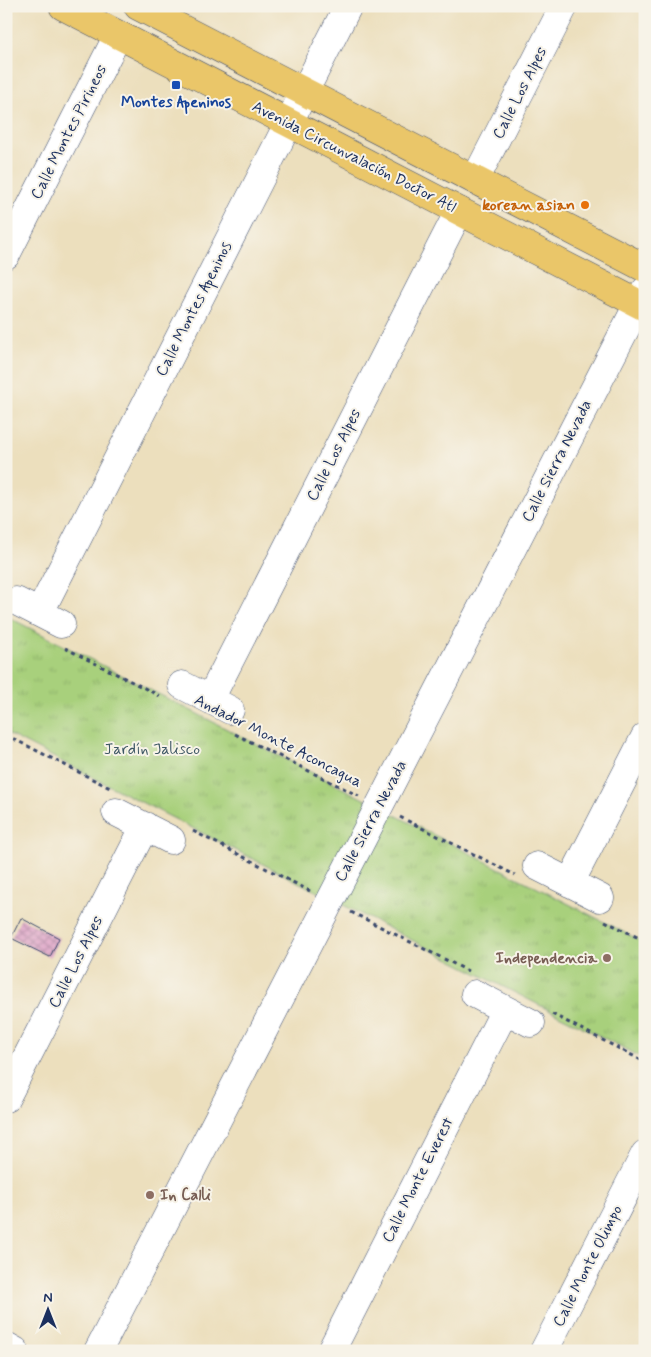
<svg xmlns="http://www.w3.org/2000/svg" width="651" height="1357" viewBox="0 0 651 1357" font-family="Mynerve,sans-serif">
	<defs>
		<pattern id="park-tufts" width="24" height="20" patternUnits="userSpaceOnUse" patternTransform="scale(1.25)"><rect width="24" height="20" fill="#a8d07b"/><path d="M3 7l-1-3M5 7V3M7 7l1-3M15 17l-1-3M17 17v-4M19 17l1-3" fill="none" stroke="#90b36d"/></pattern>
		<pattern id="building-cross-hatch" width="8" height="8" patternUnits="userSpaceOnUse" patternTransform="scale(1.25)"><rect width="8" height="8" fill="#dda0c6"/><path d="M0 0l8 8M0 8l8-8" fill="none" stroke="#b283a4"/></pattern>
	</defs>
	<rect width="100%" height="100%" fill="#f7f3e8"/>
	<filter id="ink" filterUnits="userSpaceOnUse"><feTurbulence type="fractalNoise" baseFrequency=".02" numOctaves="2"/><feDisplacementMap in="SourceGraphic" scale="10" xChannelSelector="R" yChannelSelector="G"/><feConvolveMatrix kernelMatrix="1 2 1 2 8 2 1 2 1" color-interpolation-filters="sRGB"/></filter>
	<filter id="wash" filterUnits="userSpaceOnUse"><feTurbulence type="fractalNoise" baseFrequency=".0096" numOctaves="4" result="noise"/><feDisplacementMap in="SourceGraphic" scale="20" xChannelSelector="R" yChannelSelector="G"/><feGaussianBlur stdDeviation="1.12" result="paint"/><feColorMatrix in="noise" values="0 0 0 0 0 0 0 0 0 0 0 0 0 0 0 0 0 1.4 0 .05"/><feComposite in="paint" operator="in"/></filter>
	<g filter="url(#wash)">
		<rect width="100%" height="100%" fill="#ecdfbd"/>
		<path fill="url(#park-tufts)" stroke="#62806c" d="M6 616 645 943V1059L6 733Z"/>
		<g id="blocks">
			<path fill="url(#building-cross-hatch)" d="M21 918 59 938 50 957 11 938Z"/>
		</g>
	</g>
	<g filter="url(#ink)">
		<use href="#blocks" fill-opacity="0" stroke="#3a496c" stroke-width="1"/>
		<g fill="none" stroke-linecap="round" stroke-linejoin="round">
			<defs>
				<path id="minor" d="M475 180 564 6
					M6 255 118 35
					M16 601 61 624
					M40 612 348 6
					M182 685 230 710
					M210 699 459 211
					M116 812 171 840
					M537 866 600 898
					M570 883 645 737
					M475 994 531 1023
					M6 1098 145 826
					M6 1346 15 1351
					M98 1351 645 291
					M331 1351 505 1010
					M544 1351 645 1154"/>
				<path id="major" d="M63 6 645 307
					M138 6 645 268"/>
			</defs>
			<use href="#minor" stroke="#3a496c" stroke-width="29"/>
			<use href="#major" stroke="#3a496c" stroke-width="29"/>
			<path stroke="#3a496c" stroke-width="3" stroke-dasharray="4 4" stroke-linecap="butt" d="M65 648 160 696
				M235 734 359 796
				M6 735 112 789
				M400 817 515 875
				M193 831 310 891
				M351 912 468 971
				M605 921 645 941
				M552 1014 645 1062"/>
			<use href="#minor" stroke="#fff" stroke-width="28"/>
			<use href="#major" stroke="#eac669" stroke-width="28"/>
		</g>
	</g>
	<rect fill="#1a4fb4" stroke="#f7f3e8" stroke-width="2" x="171" y="80" width="10" height="10" rx="2.5"/>
	<circle fill="#e8710a" stroke="#f7f3e8" stroke-width="2" cx="585" cy="205" r="5"/>
	<g fill="#8d6e63" stroke="#f7f3e8" stroke-width="2">
		<circle cx="607" cy="958" r="5"/>
		<circle cx="150" cy="1195" r="5"/>
	</g>
	<g text-anchor="middle" dominant-baseline="central" stroke-width="4" stroke-linejoin="round" paint-order="stroke">
		<g font-size="16" fill="#1b2f5e" stroke="#f7f3e8">
			<text transform="translate(520 93) rotate(-63)">Calle Los Alpes</text>
			<text transform="translate(69 132) rotate(-63)">Calle Montes Pirineos</text>
			<text transform="translate(354 157) rotate(27)">Avenida Circunvalación Doctor Atl</text>
			<text transform="translate(194 309) rotate(-63)">Calle Montes Apeninos</text>
			<text transform="translate(334 455) rotate(-63)">Calle Los Alpes</text>
			<text transform="translate(557 461) rotate(-63)">Calle Sierra Nevada</text>
			<text transform="translate(278 741) rotate(27)">Andador Monte Aconcagua</text>
			<text transform="translate(371 821) rotate(-62)">Calle Sierra Nevada</text>
			<text transform="translate(76 962) rotate(-63)">Calle Los Alpes</text>
			<text transform="translate(418 1180) rotate(-63)">Calle Monte Everest</text>
			<text transform="translate(588 1266) rotate(-63)">Calle Monte Olimpo</text>
		</g>
		<g font-size="16" font-weight="bold" fill="#164399" stroke="#f7f3e8">
			<text x="176" y="102">Montes Apeninos</text>
		</g>
		<g font-size="16" font-weight="bold" fill="#c56008" stroke="#f7f3e8" text-anchor="end">
			<text x="575" y="205">korean asian</text>
		</g>
		<g font-size="16" fill="#3e5765" stroke="#f7f3e8">
			<text x="152" y="749">Jardín Jalisco</text>
		</g>
		<g font-size="16" font-weight="bold" fill="#785e54" stroke="#f7f3e8" text-anchor="end">
			<text x="597" y="958">Independencia</text>
			<text x="160" y="1195" text-anchor="start">In Calli</text>
		</g>
	</g>
	<rect width="651" height="1357" fill="none" stroke="#f7f3e8" stroke-width="25"/>
	<g transform="translate(48 1310)" stroke="#f7f3e8" stroke-width="4" paint-order="stroke">
	<path d="M0-4L9 19L0 12L-9 19Z" fill="#1b2f5e"/>
	<text y="-8" font-size="14" font-weight="bold" text-anchor="middle" fill="#1b2f5e">N</text>
	</g>
</svg>
